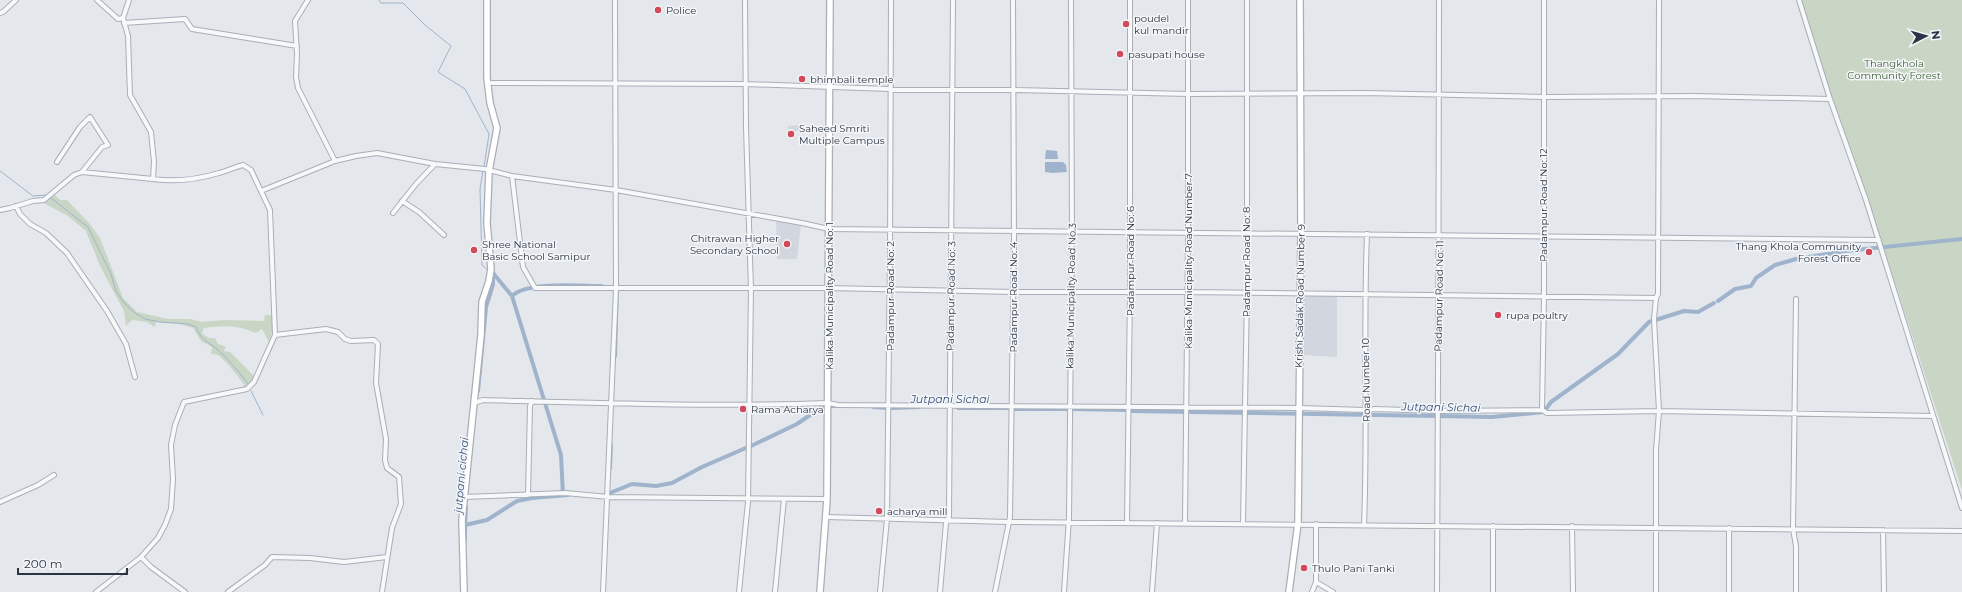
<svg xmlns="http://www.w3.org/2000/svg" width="1962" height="592" viewBox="0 0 1962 592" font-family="Montserrat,sans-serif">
	<rect width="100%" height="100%" fill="#e4e7ec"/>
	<path fill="#d2d6de" d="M802 125 803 131H794V138H788V126Z
		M776 220 801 224 797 259H777Z
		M1337 294V357L1303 355 1302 296Z"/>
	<path fill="#c9d6c5" d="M1800 0H1962V490L1880 236 1832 101Z
		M55 195 60 200H67L89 223 100 238 123 298 137 312 168 319H191L201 322 225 320 264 321 265 315H272L273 328 269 342 262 329 256 333C238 325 223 325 204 328L202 333C206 337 210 339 215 338L218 344 226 347 224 351 230 352 255 377C251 384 248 387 240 389L244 385C242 381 222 356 218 355 216 354 214 354 211 354L212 347 201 341 193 328 180 324 156 322 155 327 147 322 132 320 126 326 124 311 101 268 86 231 68 216 42 202Z"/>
	<path fill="#9fb4cc" d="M1046 150 1057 151 1058 159H1045Z
		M1045 162H1063L1066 165 1067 172 1052 173 1045 172Z"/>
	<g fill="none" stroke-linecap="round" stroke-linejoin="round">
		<path stroke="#9fb4cc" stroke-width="1" d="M379 0 381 3H403L425 25 451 46 438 72 465 89 489 134 484 167
			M483 170 480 189 482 265 488 270
			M0 171 33 196 47 195
			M51 198 88 227 111 274 116 291 125 304 135 313 145 319 160 322 188 324 196 327C202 341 206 340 217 349 224 355 243 376 248 384
			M251 391 263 415"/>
		<path stroke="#9fb4cc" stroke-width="4" d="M493 273 512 296C526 281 581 286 602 286
			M512 296 561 455 563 495
			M1718 301 1735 289 1751 286 1756 278 1775 265 1796 259 1846 251 1962 239
			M615 356 617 286
			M478 391 486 307 493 285V273
			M873 407 886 408
			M892 408 919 407
			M958 408H1007
			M1013 409H1068
			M1072 409 1125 410
			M1130 411 1436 416 1492 417 1544 412 1551 402 1618 354 1649 322 1684 311 1698 312 1714 303
			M751 446 797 424 823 406H838
			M610 468 611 445
			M605 495 632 484 656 486 672 483 702 467 748 447
			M466 507 465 525 487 520 517 501 532 498 568 495
			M465 540V525"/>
		<defs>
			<path id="street" d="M97 0 118 19 123 18
				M308 0 295 21 297 54 296 77 298 88 335 161 356 156 377 153 435 164 485 169 512 176 616 190 802 223 829 229 1879 240
				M1799 0 1830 99 1866 200 1962 508
				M0 13 3 12 16 0
				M124 23 185 19 192 29 297 46
				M488 83 746 84 918 90H1013L1189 94 1366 93 1544 97 1694 96 1830 99
				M57 162 80 127 90 117 108 145 102 147 82 172
				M512 176 523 267 535 288H828L1013 292H1188L1656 298 1658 294 1659 0
				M261 191 335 161
				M402 201 419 212 444 235
				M16 206 20 214 30 224 46 233 67 253 107 311 126 344 135 377
				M0 210 10 208 33 201 44 200 74 175 82 172 153 179
				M393 213 416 184 435 164
				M1656 298 1654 319 1659 411 1656 450V592
				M275 335 326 329 338 332 345 339 351 341 374 340 378 344 376 383 386 439 385 460 387 468 399 477 401 504 392 528 382 592
				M474 403 483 400C598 403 713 407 828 403L838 405 1300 408 1365 410 1376 409 1438 411 1542 410 1547 413 1659 411 1933 416
				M1542 410 1544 297V0
				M528 495 530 406 532 401
				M464 497 565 493 609 497 827 499
				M0 502 38 485 54 475
				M826 517 1009 522 1962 531
				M1127 523 1130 292V0
				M1185 523 1188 238V0
				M1243 523 1247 292V0
				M1364 525C1368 428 1363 331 1367 234
				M1493 526V592
				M1572 526 1573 592
				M1729 528V592
				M1883 530 1884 592
				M141 557 151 567 185 592
				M1316 582 1333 592
				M96 592 141 557 158 538 165 525 171 509 173 479 171 445 175 425 184 402 247 389 254 382 275 335 270 210 251 170 243 165C235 167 227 171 219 173 199 179 174 182 153 179L154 162 151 132 130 95 128 36 123 18 129 0
				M228 592 265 565 272 557 310 558 344 562 387 557
				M603 592 616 289 615 0
				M739 592 748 502 751 289 746 127 745 0
				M775 592 784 499
				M880 592 887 519 890 254 891 0
				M940 592 946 523 949 517 953 0
				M995 592 1010 517 1014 241 1013 0
				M1064 592 1069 518 1072 232 1071 0
				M1152 592 1157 523
				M1312 592 1316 582V524
				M1437 592C1438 395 1439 197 1439 0
				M1796 592V546L1793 529 1796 299"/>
			<path id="secondary" d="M464 592 462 520 481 335 482 302 489 281 491 269 487 223 489 171 497 128 490 103 487 78V0
				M820 592 827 499 830 0
				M1289 592 1298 523 1301 234 1300 0"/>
		</defs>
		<use href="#street" stroke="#a9aeb7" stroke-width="6"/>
		<use href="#secondary" stroke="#a9aeb7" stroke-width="8"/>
		<use href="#street" stroke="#f7f8fa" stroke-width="4"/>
		<use href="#secondary" stroke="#fff" stroke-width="5.5"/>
	</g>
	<g fill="#d1495b" stroke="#f4f6f9" stroke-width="1.5">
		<circle cx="658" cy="10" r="4"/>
		<circle cx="1126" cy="24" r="4"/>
		<circle cx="1120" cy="54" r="4"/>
		<circle cx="802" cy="79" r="4"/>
		<circle cx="791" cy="134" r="4"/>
		<circle cx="787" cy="244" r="4"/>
		<circle cx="474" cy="250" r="4"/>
		<circle cx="1869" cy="252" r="4"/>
		<circle cx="1498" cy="315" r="4"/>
		<circle cx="743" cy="409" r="4"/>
		<circle cx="879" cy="511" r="4"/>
		<circle cx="1304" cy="568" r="4"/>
	</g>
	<g text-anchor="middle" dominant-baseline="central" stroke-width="3" stroke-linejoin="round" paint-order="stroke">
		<g font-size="10" fill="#2b3445" stroke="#f4f6f9" text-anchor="start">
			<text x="666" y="10">Police</text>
			<text x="1134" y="18">poudel<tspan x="1134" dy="12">kul mandir</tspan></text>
			<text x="1128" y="54">pasupati house</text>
			<text x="810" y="79">bhimbali temple</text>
			<text x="799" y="128">Saheed Smriti<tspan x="799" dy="12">Multiple Campus</tspan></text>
			<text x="779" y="238" text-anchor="end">Chitrawan Higher<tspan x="779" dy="12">Secondary School</tspan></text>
			<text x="482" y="244">Shree National<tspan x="482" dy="12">Basic School Samipur</tspan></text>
			<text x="1861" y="246" text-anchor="end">Thang Khola Community<tspan x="1861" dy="12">Forest Office</tspan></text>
			<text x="1506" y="315">rupa poultry</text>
			<text x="751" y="409">Rama Acharya</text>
			<text x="887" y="511">acharya mill</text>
			<text x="1312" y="568">Thulo Pani Tanki</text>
		</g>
		<g font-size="10" fill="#3f6138" stroke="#f4f6f9">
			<text x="1894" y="63">Thangkhola<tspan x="1894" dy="12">Community Forest</tspan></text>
		</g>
		<g font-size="10" fill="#2b3445" stroke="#f4f6f9">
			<text transform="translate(1543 205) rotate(-90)">Padampur Road No: 12</text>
			<text transform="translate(1130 261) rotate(-90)">Padampur Road No: 6</text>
			<text transform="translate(1188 261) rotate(-90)">Kalika Municipality Road Number 7</text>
			<text transform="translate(1246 262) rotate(-90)">Padampur Road No: 8</text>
			<text transform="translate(829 296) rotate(-90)">Kalika Municipality Road No: 1</text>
			<text transform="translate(890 296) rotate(-90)">Padampur Road No: 2</text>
			<text transform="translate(951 296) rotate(-89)">Padampur Road No: 3</text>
			<text transform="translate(1071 296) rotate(-89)">kalika Municipality Road No.3</text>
			<text transform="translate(1300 296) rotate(-89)">Krishi Sadak Road Number 9</text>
			<text transform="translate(1439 296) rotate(-89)">Padampur Road No: 11</text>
			<text transform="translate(1013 297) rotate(-90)">Padampur Road No: 4</text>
			<text transform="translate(1366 380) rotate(-91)">Road Number 10</text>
		</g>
		<g font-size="11" font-style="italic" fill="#34527a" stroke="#f4f6f9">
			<text x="950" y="399">Jutpani Sichai</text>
			<text transform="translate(1441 407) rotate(1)">Jutpani Sichai</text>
			<text transform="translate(461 475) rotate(-85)">jutpani cichai</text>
		</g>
	</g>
	<g transform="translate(1926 36) rotate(84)" stroke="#f4f6f9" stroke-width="3" paint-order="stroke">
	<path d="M0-3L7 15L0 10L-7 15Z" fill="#2b3445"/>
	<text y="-6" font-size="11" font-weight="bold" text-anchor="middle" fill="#2b3445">N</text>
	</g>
	<path d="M18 568v6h109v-6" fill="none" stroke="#2b3445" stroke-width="2"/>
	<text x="24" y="568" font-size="12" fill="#2b3445" stroke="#f4f6f9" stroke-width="3" paint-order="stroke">200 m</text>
</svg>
